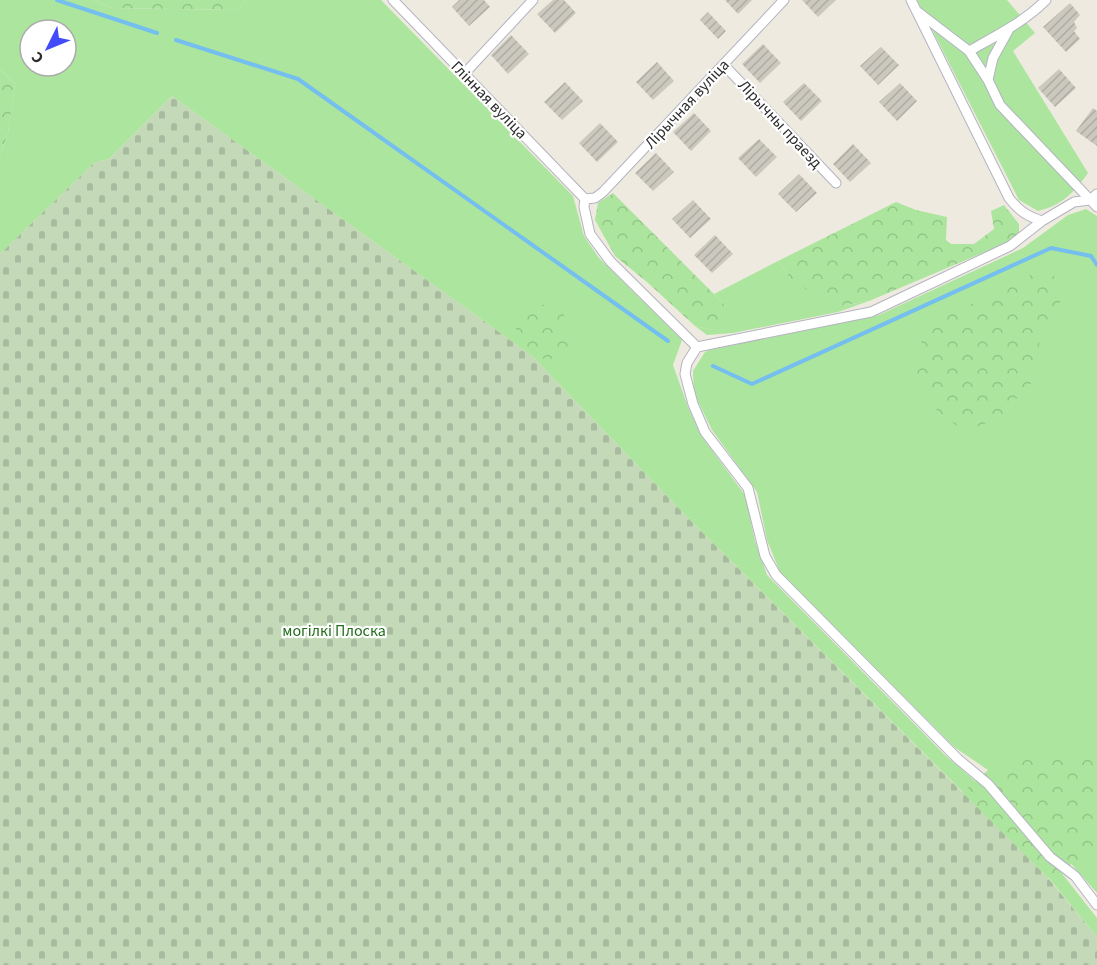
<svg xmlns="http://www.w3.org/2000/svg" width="1097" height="965" viewBox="0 0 1097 965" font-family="'Source Sans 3',sans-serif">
	<defs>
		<pattern id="forest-crowns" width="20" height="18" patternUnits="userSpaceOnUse" patternTransform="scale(1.5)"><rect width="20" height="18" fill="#ace59d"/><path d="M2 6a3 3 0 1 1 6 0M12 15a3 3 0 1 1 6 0" fill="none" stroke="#94c588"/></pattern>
		<pattern id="cemetery-stones" width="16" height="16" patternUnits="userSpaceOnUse" patternTransform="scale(1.5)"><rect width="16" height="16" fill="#c3d9b7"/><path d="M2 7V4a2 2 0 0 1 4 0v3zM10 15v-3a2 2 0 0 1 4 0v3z" fill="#a8bb9e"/></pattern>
		<pattern id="building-hatch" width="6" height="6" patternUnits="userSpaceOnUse" patternTransform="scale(1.5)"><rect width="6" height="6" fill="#cbc8be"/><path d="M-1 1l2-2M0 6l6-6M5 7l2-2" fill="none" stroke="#afaca4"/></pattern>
	</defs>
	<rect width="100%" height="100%" fill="#efeae0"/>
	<path fill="#ace59d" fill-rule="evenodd" d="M0 0H93L112 8 237 10 246 0H381L573 196 584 236 599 258 682 340 673 365 688 407 700 434 745 495 755 541 767 575 944 754 975 781 1060 871 1097 918V937L1048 877 690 520 532 356 172 96 109 159 94 163 0 254V155L8 134 15 84 0 69ZM30 30H66V66H30Z
		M917 0H1007L1035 33 1013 51 1088 173C1073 193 1063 205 1038 211L1019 200Z
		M1086 209 1097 216V893L988 770 954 747 780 572 767 540 757 492 712 430 694 393 693 371 705 352 710 350 879 315 1023 248 1068 215Z
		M778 261 791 279 841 306 869 301 838 312 733 333 707 335 695 326 712 330 726 306 714 294Z"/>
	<path fill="url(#forest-crowns)" d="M93 0H246L237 10 112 8Z
		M0 69 15 84 8 134 0 155Z
		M613 193 726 306 728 319 712 330 695 326 647 282 615 256 595 220 598 203Z
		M896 202 916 210 947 217 946 240 951 244H974L994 229 991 211 1004 205 1019 224V235L1004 244 869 301 841 306 823 301 791 279 778 261Z
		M1043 269 1061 281V301L1040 336 1037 377 997 419 966 431 940 415 917 378 918 353 927 326Z
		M538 303 562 311 575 338 571 350 549 360 532 356 522 348 515 326 520 313Z
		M1097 753V849L1048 878 962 793 988 770 1036 754Z"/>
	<path fill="url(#cemetery-stones)" d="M172 96 532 356 690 520 1048 878 1097 937V965H0V254L94 163 109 159Z"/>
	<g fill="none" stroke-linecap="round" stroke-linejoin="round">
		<path stroke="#74bff0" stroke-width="4" d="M57 0 157 33
			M176 40 298 79 668 341
			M713 366 752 384 1051 248 1091 256 1097 265"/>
	</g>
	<path fill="url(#building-hatch)" d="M459 0H484L490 7 469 26 452 7Z
		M553 0H564L576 13 555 33 537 14Z
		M725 0H752L738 14Z
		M802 0H836L818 17Z
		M1070 3 1080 15 1074 22 1077 28 1074 31 1080 39 1066 52 1043 27Z
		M708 12 726 31 718 39 700 20Z
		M511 35 529 54 508 74 491 55Z
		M763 44 781 63 760 83 742 64Z
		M881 47 899 65 878 85 860 66Z
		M657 62 674 81 653 100 636 82Z
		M1059 69 1076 88 1055 107 1038 88Z
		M565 82 583 101 562 120 544 102Z
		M804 83 822 101 801 121 783 102Z
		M900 83 917 101 897 121 879 102Z
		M1093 108 1097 111V146L1076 131Z
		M694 113 711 131 691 151 673 132Z
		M600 123 618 142 597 162 579 143Z
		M759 139 777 157 756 177 738 158Z
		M853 144 871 163 850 182 833 164Z
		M656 153 674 172 653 191 635 173Z
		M799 174 817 193 796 212 778 194Z
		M693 200 711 219 690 238 672 219Z
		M715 235 733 254 712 273 694 255Z"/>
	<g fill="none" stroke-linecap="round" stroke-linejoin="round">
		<defs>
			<path id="street" d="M393 0 585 199
				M911 0 1009 198C1019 211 1027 216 1042 221
				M918 12 969 51C996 36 1024 22 1046 0
				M969 51 988 80 1000 105 1097 207
				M724 65 836 183
				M465 73 533 0
				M988 80 993 58 1009 29
				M585 199 584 207 590 234 610 261 697 347 687 363 685 374 693 404 705 432 748 488 765 556 776 575 958 759 988 784 1050 857 1075 876 1097 905
				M585 199 595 198 603 192 784 0
				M697 347 871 312 1010 246 1042 221 1074 202 1090 200 1097 194"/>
		</defs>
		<use href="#street" stroke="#b3b4c1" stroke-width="11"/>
		<use href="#street" stroke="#fff" stroke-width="9"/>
	</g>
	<g text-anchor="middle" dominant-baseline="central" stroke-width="4.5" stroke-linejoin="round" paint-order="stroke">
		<g font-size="16" fill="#2d2d2d" stroke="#fff">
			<text transform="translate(489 100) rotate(46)">Глінная вуліца</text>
			<text transform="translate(687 104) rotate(-47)">Лірычная вуліца</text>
			<text transform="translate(780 124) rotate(47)">Лірычны праезд</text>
		</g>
		<g font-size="16" fill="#216d1b" stroke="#fff">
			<text x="334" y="631">могілкі Плоска</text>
		</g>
	</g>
	<g transform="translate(48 48) rotate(227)"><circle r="28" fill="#ffffff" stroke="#ababab" stroke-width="1.5"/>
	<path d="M0-4.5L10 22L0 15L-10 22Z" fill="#414bfb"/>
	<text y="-9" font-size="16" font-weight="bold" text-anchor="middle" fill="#2d2d2d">С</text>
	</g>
</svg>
